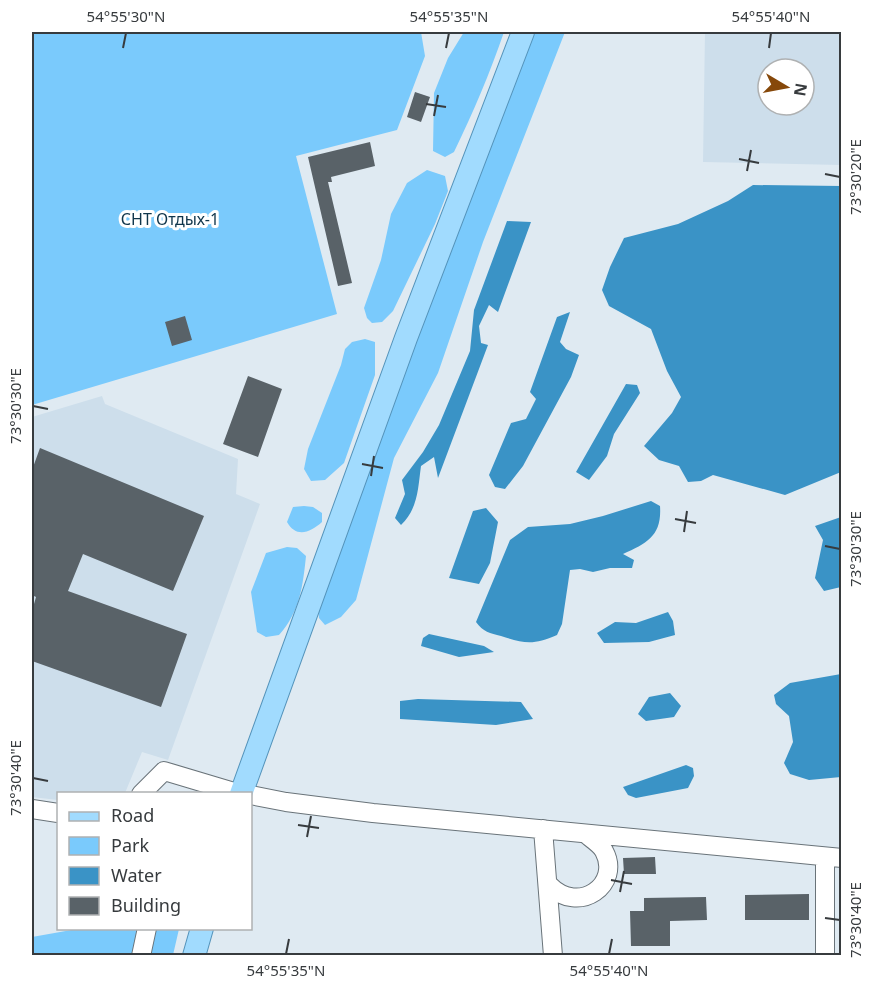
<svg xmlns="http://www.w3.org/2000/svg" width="873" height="987" viewBox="0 0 873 987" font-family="'Noto Sans',sans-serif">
	<rect width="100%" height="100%" fill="#dfeaf2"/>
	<path fill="#cddeeb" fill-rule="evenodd" d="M705 32H841V165L703 162ZM768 69H804V105H768Z
		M102 396 105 404 238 459 236 494 260 504 168 760 142 752 125 793 58 794V800L32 797V417Z"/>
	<path fill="#7acafc" d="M32 32H421L425 56 397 130 296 156 337 314 32 405Z
		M464 32H504C490 73 473 113 454 152L445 157 433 151 434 93 448 58Z
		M531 32H565L483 242 438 373 394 458 356 600 341 617 325 625 319 618 317 600Z
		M427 170 445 176 448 191 435 224 393 311 382 322 372 323 367 318 364 308 381 260 391 214 407 183Z
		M365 339 375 342V375L344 463 325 480 311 481 304 469 308 449 341 365 345 349 352 342Z
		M304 506 313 507 322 513V522C310 533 296 538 287 522L293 507Z
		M287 547 297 548 306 556C303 585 300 612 279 635L266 637 257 632 251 592 266 553Z
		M77 929H179L173 955H32V937Z"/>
	<path fill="#3a93c6" d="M753 185 841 186V472L785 495 713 475 701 481 688 482 679 466 659 460 644 446 672 413 681 397 667 371 651 329 609 306 602 290 610 267 624 238 678 224 728 201Z
		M507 221 531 222 498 312 489 305 479 326 481 343 488 345 438 478 434 457 421 466C418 488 418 509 401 525L395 518 405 494 402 480 423 452 439 425 470 351 474 310Z
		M570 312 560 342 566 349 579 355 571 377 523 466 505 489 495 487 489 475 511 423 526 419 536 399 530 392 557 317Z
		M626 384 637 385 640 393 614 434 607 456 589 480 576 472Z
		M651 501 660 506C662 535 648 543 623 554L634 560 632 568H610L593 572 580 569 570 570 562 624 557 635C534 645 525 644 501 636 490 633 483 632 476 622L510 540 528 527 570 524 603 516Z
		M486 508 498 522 490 563 479 584 449 578 473 511Z
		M841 517V587L824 591 815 578 823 540 815 526Z
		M668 612 673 621 675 635 649 642 604 643 597 633 615 622 636 623Z
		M429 634 484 646 494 652 459 657 421 646 423 638Z
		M841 674V777L809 780 790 774 784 763 793 742 789 716 776 704 774 695 790 683Z
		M670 693 681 706 674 717 646 721 638 714 649 697Z
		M418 699 521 702 533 719 496 725 400 719V701Z
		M686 765 693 768 694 776 688 788 636 798 628 795 623 787Z"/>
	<path fill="#596268" d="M415 92 430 97 421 122 407 117Z
		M370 142 375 166 331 177 332 182H328L352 283 338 286 308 157Z
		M185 316 192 340 172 346 165 322Z
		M248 376 282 389 258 457 223 444Z
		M40 448 204 516 173 591 83 554 68 591 187 634 161 707 32 661V611L36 597 32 595V470Z
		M655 857 656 874H624L623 858Z
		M809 894V920H745V895Z
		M706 897 707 920 670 921V946H631L630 911H644V898Z"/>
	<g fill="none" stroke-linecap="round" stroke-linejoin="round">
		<defs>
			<path id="minor" d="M141 794 164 771 241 794
				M250 795 286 802 373 813 842 858
				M32 809 58 813
				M543 829 553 956
				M549 885C579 916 622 884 604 851 601 845 592 839 587 835
				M141 956 147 928
				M825 956V857"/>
			<path id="major" d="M241 794 406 338 523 32
				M194 956 202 928"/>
		</defs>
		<use href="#minor" stroke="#697379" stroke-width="20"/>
		<use href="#major" stroke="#5493ba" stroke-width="24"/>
		<use href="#minor" stroke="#fff" stroke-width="18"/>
		<use href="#major" stroke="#a1dbfe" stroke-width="22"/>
	</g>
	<path fill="none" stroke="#373b3e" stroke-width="2" d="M123 48 126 33M446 48 449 33M769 48 771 33M426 104 446 107M434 116 438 95M739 159 759 163M747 171 751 150M825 174 840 177M33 406 48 409M362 464 383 468M371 476 374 456M675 519 696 523M684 532 687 511M825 546 840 549M33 778 48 781M298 825 319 828M307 837 311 816M611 880 632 884M620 892 624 871M825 918 840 920M286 954 289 939M609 954 612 939"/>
	<g text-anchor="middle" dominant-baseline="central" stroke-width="6" stroke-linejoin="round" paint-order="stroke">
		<g font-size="16" fill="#0f354b" stroke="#fff">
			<text x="170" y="219">СНТ Отдых-1</text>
		</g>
	</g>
	<rect width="873" height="987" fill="none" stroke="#ffffff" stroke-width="66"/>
	<rect x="57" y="792" width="195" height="138" fill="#ffffff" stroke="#afb1b2" stroke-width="1.5"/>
	<rect x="69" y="812" width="30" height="9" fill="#a1dbfe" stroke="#afb1b2" stroke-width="1.5"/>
	<text x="111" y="822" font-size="18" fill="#373b3e">Road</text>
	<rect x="69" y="837" width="30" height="18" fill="#7acafc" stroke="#afb1b2" stroke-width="1.5"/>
	<text x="111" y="852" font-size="18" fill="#373b3e">Park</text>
	<rect x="69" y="867" width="30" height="18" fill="#3a93c6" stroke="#afb1b2" stroke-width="1.5"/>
	<text x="111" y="882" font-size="18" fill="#373b3e">Water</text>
	<rect x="69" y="897" width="30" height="18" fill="#596268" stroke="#afb1b2" stroke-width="1.5"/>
	<text x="111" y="912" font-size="18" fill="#373b3e">Building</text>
	<g transform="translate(786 87) rotate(100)"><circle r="28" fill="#ffffff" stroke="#afb1b2" stroke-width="1.5"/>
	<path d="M0-4.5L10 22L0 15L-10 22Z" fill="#86480a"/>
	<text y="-9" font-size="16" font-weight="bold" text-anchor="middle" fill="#373b3e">N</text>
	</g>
	<rect x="33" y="33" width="807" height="921" fill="none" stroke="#373b3e" stroke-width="2"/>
	<g font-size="15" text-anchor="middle" fill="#373b3e">
		<text x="126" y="22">54°55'30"N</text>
		<text x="449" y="22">54°55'35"N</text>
		<text x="771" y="22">54°55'40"N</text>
		<text transform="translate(856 177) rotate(-90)" y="5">73°30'20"E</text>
		<text transform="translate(16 406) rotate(-90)" y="5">73°30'30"E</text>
		<text transform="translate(856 549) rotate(-90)" y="5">73°30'30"E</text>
		<text transform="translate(16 778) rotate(-90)" y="5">73°30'40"E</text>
		<text transform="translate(856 920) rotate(-90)" y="5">73°30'40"E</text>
		<text x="286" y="976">54°55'35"N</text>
		<text x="609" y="976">54°55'40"N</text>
	</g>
</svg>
